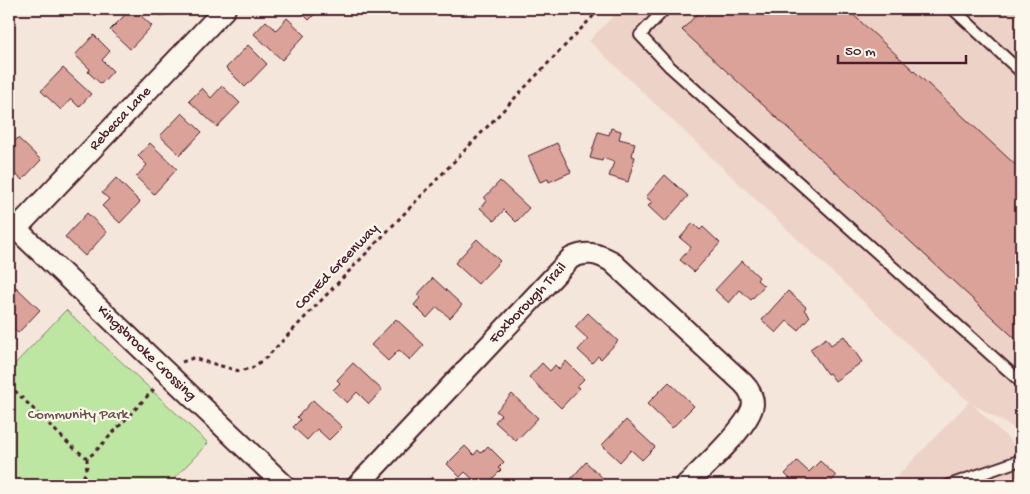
<svg xmlns="http://www.w3.org/2000/svg" width="1030" height="494" viewBox="0 0 1030 494" font-family="'Gochi Hand',sans-serif">
	<rect width="100%" height="100%" fill="#f5e6db"/>
	<filter id="ink" filterUnits="userSpaceOnUse"><feTurbulence type="fractalNoise" baseFrequency=".02" numOctaves="2"/><feDisplacementMap in="SourceGraphic" scale="10" xChannelSelector="R" yChannelSelector="G"/><feConvolveMatrix kernelMatrix="1 2 1 2 8 2 1 2 1" color-interpolation-filters="sRGB"/></filter>
	<g filter="url(#ink)">
		<path fill="#edd2c7" d="M620 9H1021V432L972 404 1021 451V485H889L969 402 589 41Z"/>
		<path fill="#bde6a3" stroke="#848267" d="M66 310 208 443 168 485H9V366L11 368Z"/>
		<path fill="#dba299" stroke="#4a1f2b" d="M131 9H134L152 26 130 49 110 30Z
			M154 9H171L163 17Z
			M298 9H320L309 20Z
			M702 9H847L1021 170V344L682 30Z
			M287 18 305 35 282 60 254 34 266 21 276 30Z
			M94 35 110 51 102 60 113 71 101 84 88 72 90 69 75 55Z
			M248 45 267 64 245 87 226 68Z
			M63 68 91 94 79 107 71 99 61 110 41 91Z
			M222 86 240 103 217 127 189 101 202 88 211 98Z
			M182 113 202 132 180 155 160 136Z
			M611 128 621 131 619 139 635 143 632 156 635 157 628 182 609 176 614 162 603 158 602 161 590 158 598 132 609 135Z
			M18 138 41 160 22 180 9 168V147Z
			M150 143 177 169 154 194 136 177 147 165 138 156Z
			M557 143 571 172 549 182 548 179 540 182 528 156Z
			M665 175 688 196 665 222 648 206 652 202 646 197Z
			M116 178 140 202 120 223 102 206 109 199 102 193Z
			M500 181 529 208 516 222 504 210 494 221 480 208 486 201 484 198Z
			M87 213 107 232 85 256 65 237Z
			M693 223 700 230 703 227 720 243 694 272 680 260 691 247 680 238Z
			M477 239 500 261 478 284 455 263Z
			M742 261 759 277 757 280 764 286 751 300 740 290 729 303 715 290Z
			M433 278 462 305 450 318 437 307 427 318 414 305 420 298 417 295Z
			M16 287 40 310 18 333 9 325V295Z
			M788 291 806 307 804 310 810 316 798 330 787 321 776 333 762 320Z
			M588 313 618 341 601 359 598 356 592 363 578 350 588 339 575 327Z
			M396 319 424 345 410 360 399 350 388 361 371 345Z
			M844 336 862 362 835 381 829 373 827 374 810 349 826 338 831 345Z
			M566 361 584 379 577 386 580 388 561 408 529 377 542 363 550 371 555 365 559 369Z
			M353 363 382 390 369 404 357 392 347 403 333 390 340 383 337 380Z
			M669 382 694 406 672 428 647 404Z
			M512 394 538 418 516 441 495 422 501 415 496 411Z
			M313 400 342 427 329 440 317 429 307 440 293 427 300 420 297 417Z
			M626 420 655 447 642 460 631 450 620 462 602 445Z
			M465 446 474 455 478 450 481 453 488 446 504 462 498 468 501 470 486 485H479L465 472 460 477 447 464Z
			M797 461 809 472 820 461 836 476 830 483 832 485H796L785 474Z
			M586 462 610 485H570L572 483 570 480Z
			M432 477 441 485H424Z"/>
		<g fill="none" stroke-linecap="round" stroke-linejoin="round">
			<defs>
				<path id="service" d="M665 9 640 35 669 66 1021 382
					M953 9 1021 72
					M949 485 1021 460"/>
				<g id="minor">
					<path id="s1" d="M9 222 284 485"/>
					<path id="s2" d="M16 229 225 9"/>
					<path id="s3" d="M358 485 571 258C586 251 597 253 611 261L743 383C749 389 753 395 753 404 751 425 702 469 686 485"/>
				</g>
			</defs>
			<use href="#service" stroke="#4a1f2b" stroke-width="14"/>
			<use href="#minor" stroke="#4a1f2b" stroke-width="24"/>
			<path stroke="#4a1f2b" stroke-width="3" stroke-dasharray="4 4" stroke-linecap="butt" d="M182 362 193 358 239 371 252 368 267 357 600 9
				M9 385 70 445 87 458
				M81 485 87 466V458L94 453 156 387"/>
			<use href="#service" stroke="#fbf7ec" stroke-width="10"/>
			<use href="#minor" stroke="#fbf7ec" stroke-width="20"/>
		</g>
	</g>
	<g text-anchor="middle" dominant-baseline="central" stroke-width="4.5" stroke-linejoin="round" paint-order="stroke">
		<g font-size="15" fill="#4a1f2b" stroke="#fbf7ec">
			<text stroke="none"><textPath href="#s2" startOffset="152">Rebecca Lane</textPath></text>
			<text transform="translate(337 267) rotate(-46)">ComEd Greenway</text>
			<text stroke="none"><textPath href="#s3" startOffset="249">Foxborough Trail</textPath></text>
			<text stroke="none"><textPath href="#s1" startOffset="190">Kingsbrooke Crossing</textPath></text>
		</g>
		<g font-size="15" fill="#675149" stroke="#fbf7ec">
			<text x="78" y="415">Community Park</text>
		</g>
	</g>
	<rect width="1030" height="494" fill="none" stroke="#fbf7ec" stroke-width="30"/>
	<rect x="15" y="15" width="1000" height="464" fill="none" stroke="#4a1f2b" stroke-width="2" filter="url(#ink)"/>
	<path d="M838 55v8h128v-8" fill="none" stroke="#4a1f2b" stroke-width="2.5"/>
	<text x="845" y="55" font-size="15" fill="#4a1f2b" stroke="#fbf7ec" stroke-width="4" paint-order="stroke">50 m</text>
</svg>
